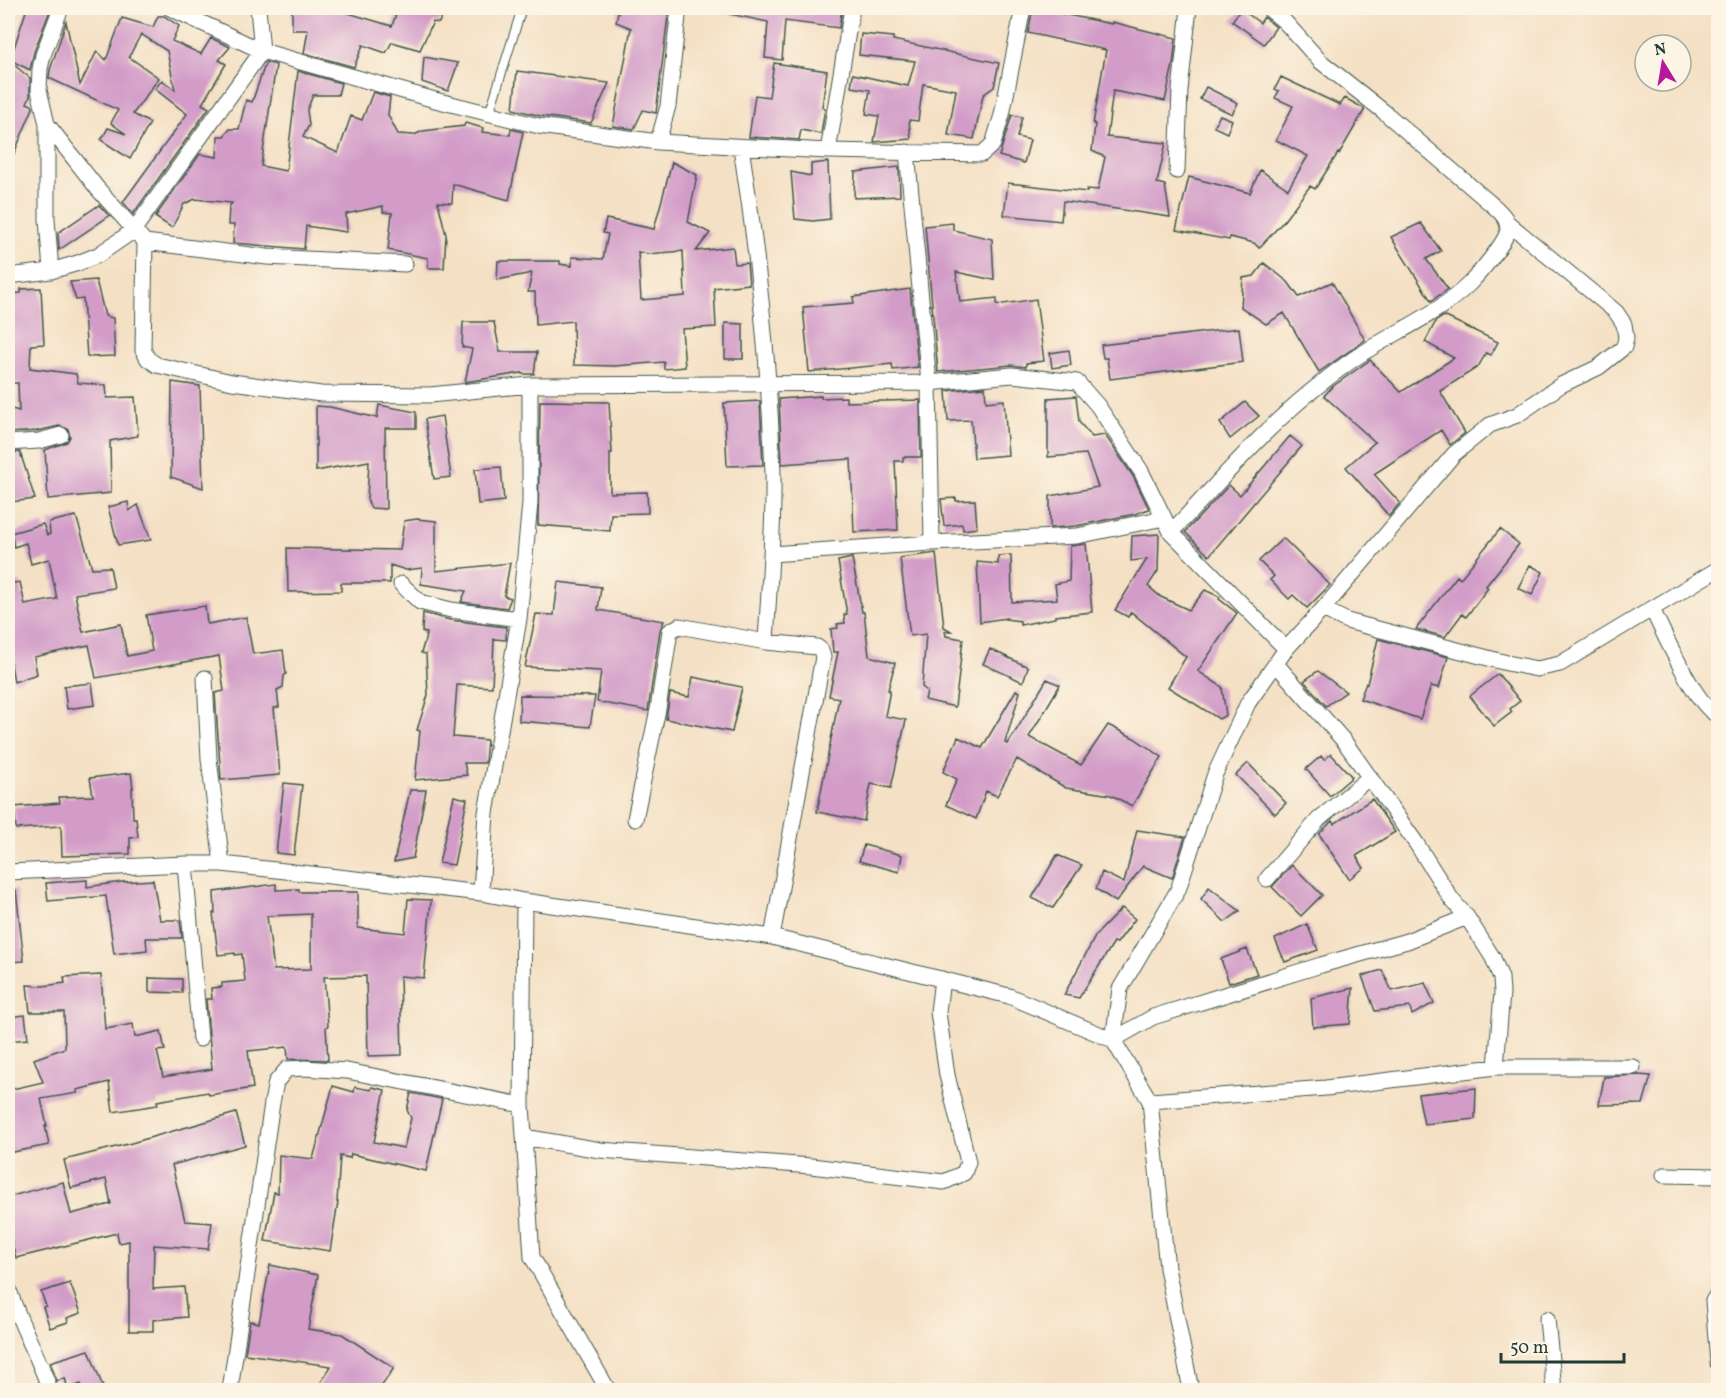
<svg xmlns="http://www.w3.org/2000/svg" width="1726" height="1398" viewBox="0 0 1726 1398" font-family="Vollkorn,serif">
	<rect width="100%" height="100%" fill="#fcf5e5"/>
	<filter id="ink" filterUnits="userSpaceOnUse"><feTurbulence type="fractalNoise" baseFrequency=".0167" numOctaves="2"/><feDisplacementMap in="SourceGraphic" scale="12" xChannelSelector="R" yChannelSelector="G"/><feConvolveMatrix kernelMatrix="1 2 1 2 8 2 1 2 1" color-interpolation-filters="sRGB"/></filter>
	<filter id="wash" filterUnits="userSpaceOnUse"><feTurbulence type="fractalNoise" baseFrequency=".008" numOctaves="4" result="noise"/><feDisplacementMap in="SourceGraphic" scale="24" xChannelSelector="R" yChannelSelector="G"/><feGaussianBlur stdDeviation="1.35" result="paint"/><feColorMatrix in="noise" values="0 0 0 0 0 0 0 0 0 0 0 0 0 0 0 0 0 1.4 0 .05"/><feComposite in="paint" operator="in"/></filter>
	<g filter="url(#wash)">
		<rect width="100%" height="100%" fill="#f4e0c4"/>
		<g id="blocks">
			<path fill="#d29bc8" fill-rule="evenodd" d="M27 8H51L34 52 30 70 10 60Z
				M292 8H355L348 13 392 26 398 8H444L439 23 433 22 420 50 392 42 386 53 363 45 354 67 304 53 308 30H292Z
				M619 8H669L656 113 643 110 634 129 613 126 631 28 616 22Z
				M726 8H842L839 28 785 21 782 60 765 58 768 22 725 13Z
				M1033 8 1112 24V22L1176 38 1173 65 1165 101 1113 91 1107 137 1166 143 1157 183 1165 185 1170 217 1063 201 1061 221 1004 215 1008 183 1087 192V189L1098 190 1105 157 1092 151 1095 124H1093L1106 50 1028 33Z
				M1241 9 1260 23 1264 17 1276 27 1264 44 1232 21Z
				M158 16H164L179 26 172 41 201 54 211 38 230 47 219 60 226 64 202 104 209 108 133 214 123 202 187 114 155 89 162 80 175 90 167 51 141 34 129 57 159 78 133 114 150 123 130 159 101 140 108 128 126 134 111 123 118 110 49 78 50 70 66 22 80 85 97 51 106 60 122 18 153 27Z
				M861 34 893 37V40L999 63 994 87 983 95 974 139 948 135 956 90 923 84 918 121 909 120 911 139 874 142 879 116 866 114 870 90 851 87 853 74 908 86 915 61 859 55Z
				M424 57 458 63 448 91 422 82Z
				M8 60 30 78V96L27 103 32 105 33 108 8 168Z
				M266 62 276 65 261 166 286 171 298 71 341 83 338 95H313L307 110 309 125 303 137 338 153 351 116 362 120 373 92 390 97 388 115 398 134 414 135 423 131 464 126 465 123 483 128 482 132 510 135 511 129 523 132 509 200 453 184 452 203 438 202 446 235 444 268H428V258L388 250 392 213 383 212V206L346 214 347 232 306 226 304 249 233 243 234 225H228L229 207 232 203 195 199 184 204 172 228 155 217 200 154 217 157 218 136H224L230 129H239L246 100 252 102Z
				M774 63 827 71 822 107 825 108 821 134 801 130 799 140 749 137 755 95 769 97Z
				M517 71 609 83 591 123 541 116 513 109Z
				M1281 77 1340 105 1345 98 1365 109 1339 154 1338 153 1315 189 1310 186 1283 222 1259 248 1254 243 1230 237 1229 240 1176 230 1189 177 1250 193 1260 170 1288 189 1308 156 1276 140 1293 106 1275 98 1279 91 1275 89Z
				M1206 87 1238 103 1232 114 1200 99Z
				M1012 115 1022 117 1017 137 1030 140 1024 163 999 156Z
				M1220 115 1232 120 1227 133 1214 127Z
				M672 162 697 175 688 222 710 233 696 251 733 247 735 264 747 263 749 284 714 288 716 327 682 329 685 367 664 369V362L615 366 574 365 573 321 536 325 535 292H528L532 273 497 280 498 261H560V264L572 266V257L603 259 608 234 603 233 606 219 654 229ZM683 251 685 296 641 300 638 252 648 254Z
				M828 162 830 219 813 221 795 219 791 172 811 176V164Z
				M899 167 900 196 854 198 855 172Z
				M99 205 109 216 59 250 58 233Z
				M953 223V230L992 239 994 280 956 272 960 302 997 298V305L1036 299 1044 361 1026 363V367L1011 365 938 372 925 226Z
				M1421 223 1441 251 1426 259 1448 289 1431 301 1391 237Z
				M1264 263 1288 282 1299 297 1332 282 1365 340 1319 372 1284 313 1266 324 1241 307 1243 278 1254 276Z
				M96 280 105 316 113 318 115 356 87 357 83 299 76 300 70 282Z
				M41 288 44 344 31 345 30 368 76 374 78 383 106 385 107 398 135 397 138 436 110 441 111 493 48 499 45 450 67 442 70 437 68 429 59 426 37 431 8 433V408L19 411 18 383H8V294L21 293V289Z
				M910 289 918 367 893 370 892 364 809 372 803 307 854 303 853 297Z
				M1444 316 1498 342 1491 355 1486 353 1478 367 1440 391 1465 433 1450 445 1441 430 1374 474 1400 503 1389 516 1346 467 1375 442 1324 396 1332 387 1370 360 1401 392 1454 358 1425 342 1436 321Z
				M463 322H494L500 352H537L534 374H522V373L465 382 472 349 462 347Z
				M725 323 743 324V359H725Z
				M1239 328 1243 362 1110 379 1107 358H1103L1101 345Z
				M1069 350 1071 365 1052 368 1050 353Z
				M172 382 200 386 203 488 171 477Z
				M985 387 986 402 1004 400 1008 455 974 458 971 420 948 421 946 391Z
				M821 396V398L846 397V402L920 400 921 457H903V461H895L898 530 854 532 851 459 782 464 779 399Z
				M1076 396 1079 422 1092 437 1105 435 1133 476 1149 509 1135 514 1076 526 1050 528V496L1098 487 1086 454 1048 457V398Z
				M540 401 609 402 612 453H610V493L647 492 648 513 611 514 610 531 538 525Z
				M760 401 763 465 727 466 724 403Z
				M1245 402 1259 416 1230 439 1220 423Z
				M379 405 416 412V428H385L386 509 371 508 367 499 369 461 316 471V406L330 407 377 418Z
				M442 416 451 477 434 479 425 419Z
				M1290 436 1302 446 1209 556 1185 532 1229 485 1240 495Z
				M20 452 35 499 10 502 8 488V453Z
				M501 467 504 501 478 504 475 469Z
				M956 498V501L975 500 977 528 963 530 962 524 944 526 941 499Z
				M128 502 129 511 138 505 151 540 118 545 108 507Z
				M76 516 92 568 110 567 114 588 75 594 83 632 121 624 127 656 152 651 146 615 205 606 207 624 246 617 253 654 283 650 286 674 284 676 283 687 277 690 279 707 274 708 280 775 221 780 215 693 224 691 219 656 96 678 89 645 34 657 37 674 14 682 8 647V584L20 582 25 605 57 599 49 559 31 564 26 543 14 547 11 533 43 524 47 535 50 534 49 522Z
				M417 519 436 521V571L510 563 504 596 511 598 507 608 461 602 466 591 421 584 422 568 406 570 390 565V583H341V591L288 592 287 548 400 550 404 521Z
				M1500 529 1519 544 1486 586 1488 588 1466 617 1462 614 1445 637 1416 629 1457 576 1460 579Z
				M1159 534 1158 571 1148 586 1161 597 1189 610 1205 590 1220 597 1219 599 1237 613 1198 671 1222 687 1226 715 1219 719 1168 687 1186 657 1131 612 1128 617 1115 610 1147 559 1131 561 1132 536Z
				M1283 538 1330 585 1307 608 1293 595 1289 599 1270 580 1274 576 1259 561Z
				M1086 544 1092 612 1055 616V618L1020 625V621L1005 619 1006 618 980 622 977 562 998 564V556L1011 555 1012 602 1057 599 1055 584 1069 581 1070 546Z
				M936 553 944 627 951 631H945L946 636 963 639 955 707 925 700 927 691 922 687 926 634 910 636 900 558Z
				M852 558 862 612H864L869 656 895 663 888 690H890L885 716 906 720 891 788 871 784 864 821 817 812 839 698 829 696 838 652H833L831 629 838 628 837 624 845 623 844 615 847 614 838 561Z
				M1530 565 1543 572 1532 595 1518 588Z
				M558 582 601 587 598 610 664 621 660 630 648 711 597 702 601 671 525 667 536 614 554 615Z
				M423 613 450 620 506 627V640L494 639 492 687 457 685 453 737 487 740 485 763H464L467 775 415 780 420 731 417 730 428 695 426 654 421 653 427 633 422 632Z
				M1378 639 1448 657 1439 688 1431 686 1420 719 1360 699 1366 683 1367 684Z
				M990 649 1028 667 1023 682 983 664Z
				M1318 671 1346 692 1326 706 1304 681Z
				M1498 674 1520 701 1510 709 1512 712 1494 726 1470 696Z
				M693 677 742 687 732 732 666 719 670 693 689 697Z
				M1047 679 1060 685 1029 737 1081 765 1108 725 1134 738 1162 757 1132 806 1111 795 1066 788 1017 759 997 796 986 791 976 819 946 805 957 779 943 772 958 737 982 748 1016 690 1020 692 1005 743 1008 744Z
				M92 683 95 705 67 709 64 686Z
				M520 695 595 696 590 727 519 721Z
				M1331 754 1352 777 1330 796 1306 769 1321 756 1324 760Z
				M1248 763 1286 803 1275 814 1236 775Z
				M131 773 133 788H132L133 818H136L138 837 130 838V854L62 856 61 826 16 829 14 807 60 803 59 797 93 796 90 778Z
				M284 783 302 785 294 855 276 853Z
				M410 790H426L413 858 394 862Z
				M454 796 467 799 454 865 439 863Z
				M1372 799 1395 832 1356 856 1364 868 1349 879 1319 834 1332 821 1334 824Z
				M1137 830 1185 837 1172 878 1143 866 1116 902 1096 889 1102 872 1124 883Z
				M864 845 902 855 899 872 859 861Z
				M1057 855 1082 865 1053 908 1032 898Z
				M1292 865 1322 895 1301 916 1272 887Z
				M87 880V887L122 882 153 880 160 920H180L182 938H146L147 950 114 954 106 896 48 901 46 883Z
				M276 884V890L299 889V892H358V928L405 933 408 899 431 900 424 978 400 976 402 1055 368 1056 366 976 324 977 328 1026 326 1027 328 1060 288 1059 287 1047 248 1051 253 1088 209 1095 208 1092 157 1101 158 1105 113 1112 109 1082 77 1090 78 1093 41 1099 47 1126H45L49 1145 8 1153V1090L43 1082 34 1059 65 1048 64 1012H30L27 985 43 986 65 983 64 977 101 975 105 1029 133 1024 135 1037 161 1031 165 1050 157 1051 163 1077 212 1069 206 999H212L211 988 222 987V983L245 981 242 954 235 955V953L218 955 213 913H215L214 892ZM311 914V969L274 970 267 916Z
				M1209 887 1240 911 1225 922 1201 899Z
				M16 890 24 961 8 962V891Z
				M1122 908 1135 919 1117 943 1114 942 1079 998 1064 995 1096 935Z
				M1307 924 1318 950 1285 962 1275 939Z
				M1247 949 1257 974 1229 983 1221 959Z
				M1382 970 1392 991 1425 983 1434 1003 1412 1015 1410 1007 1375 1011 1362 976Z
				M149 978 182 979V993L149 992Z
				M1353 988 1350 1024 1313 1027 1311 998Z
				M25 1015 28 1039 8 1041V1017Z
				M1638 1075 1651 1076 1643 1104 1599 1105 1604 1077Z
				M333 1086 354 1092 355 1087 371 1090 372 1087 385 1090 374 1142 404 1148 411 1118 407 1110 411 1093 442 1099 426 1171 351 1154 350 1158 340 1156 337 1202H338L330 1251 265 1241 274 1192 278 1193 279 1155 313 1159Z
				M1476 1088 1475 1119 1424 1124 1418 1094Z
				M236 1113 245 1145 172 1165 185 1221 212 1223 208 1249 154 1245 153 1289 184 1287 187 1317 153 1320V1331H129V1241L119 1243 117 1233 16 1258 8 1227V1197L63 1182 71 1214 111 1204 106 1179 71 1188 64 1160 128 1144Z
				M270 1265 318 1275 308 1329 342 1334 394 1368 379 1390H316L331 1366 245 1354 250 1321 259 1323Z
				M70 1283 81 1313 67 1318 68 1322 50 1328 43 1307 46 1306 41 1292Z
				M89 1350 104 1390H82L81 1384 68 1389 65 1378 57 1381 50 1362Z"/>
		</g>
	</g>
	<g filter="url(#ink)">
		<use href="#blocks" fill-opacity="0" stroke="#3f554a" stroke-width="1.5"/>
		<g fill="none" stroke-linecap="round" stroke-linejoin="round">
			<defs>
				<path id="lane" d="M489 114 522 8"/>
				<path id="street" d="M170 8 262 51 435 100 539 126 658 142 828 151 982 154 993 144 1002 115 1023 8
					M47 124 97 188 145 242 267 257 405 264
					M658 142 668 106 679 8
					M741 147C758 254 769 364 773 473 774 529 769 586 766 642
					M828 151 852 8
					M907 152 929 383 932 543
					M1177 171 1180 90 1189 8
					M145 242 143 350 148 359 157 365 232 382 321 394 430 395 530 385 929 383 1012 375 1077 382 1098 406 1141 471 1171 532 1286 649
					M51 271 47 219V124L39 90 40 69 43 55 61 8
					M8 276 51 271 78 263 98 255 133 231 262 51 258 8
					M8 443 39 441 61 435
					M1171 532C1219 483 1264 428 1319 385 1333 374 1348 362 1363 353 1399 330 1438 314 1469 284 1479 274 1507 241 1508 229 1508 220 1503 215 1497 209L1383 111 1320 61 1285 22 1268 8
					M771 554 932 543 1077 536 1164 518
					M401 584 420 602 451 610 519 619
					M1323 609 1454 454 1490 425 1517 415 1561 385 1599 367 1624 347 1626 338 1624 324 1616 312 1508 223
					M1652 609C1663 631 1697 709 1718 715
					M1276 664 1344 741 1416 843 1452 900 1467 917 1493 958 1501 978 1502 993 1496 1067
					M205 678 209 759 222 864
					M635 819 658 709 670 631 679 626 766 642 817 647 821 650 823 657 772 937
					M185 864 200 1039
					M8 872 185 864H222L481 893 524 901 772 937 1009 996 1113 1040 1150 1101 1167 1268 1191 1390
					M1267 879 1319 819 1370 777
					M481 893 486 813 519 619 530 503V385
					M524 901 522 1105 532 1257 608 1390
					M1113 1040 1120 989 1178 890 1215 774 1248 703 1286 649 1323 609 1347 621 1507 663 1537 669 1560 664 1718 569
					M1113 1040 1153 1017 1321 965 1407 941 1467 917
					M1150 1101 1326 1088 1496 1067H1633
					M524 1137 600 1150 811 1166 944 1182 964 1173 968 1162 947 1075 938 1012 942 979
					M1664 1175 1718 1176
					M8 1287C19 1323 38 1355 50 1390
					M1718 1293 1713 1301 1718 1363
					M1547 1319 1554 1390
					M230 1390 272 1103 276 1082 287 1069 305 1068 347 1071 522 1105"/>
			</defs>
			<use href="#lane" stroke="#3f554a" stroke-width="10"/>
			<use href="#street" stroke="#3f554a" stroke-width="17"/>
			<use href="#lane" stroke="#fff" stroke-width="8"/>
			<use href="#street" stroke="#fff" stroke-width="15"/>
		</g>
	</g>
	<rect width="1726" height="1398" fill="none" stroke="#fcf5e5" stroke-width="30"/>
	<g transform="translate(1663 63) rotate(349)"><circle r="28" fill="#fcf5e5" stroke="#a4ab9e" stroke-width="1.5"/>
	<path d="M0-4.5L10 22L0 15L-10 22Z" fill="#b5179e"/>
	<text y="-9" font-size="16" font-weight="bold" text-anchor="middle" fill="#1f3d34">N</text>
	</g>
	<path d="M1501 1353v9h123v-9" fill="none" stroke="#1f3d34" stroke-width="3"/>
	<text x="1510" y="1353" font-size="18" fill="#1f3d34" stroke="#fcf5e5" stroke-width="4.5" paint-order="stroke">50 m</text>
</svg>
